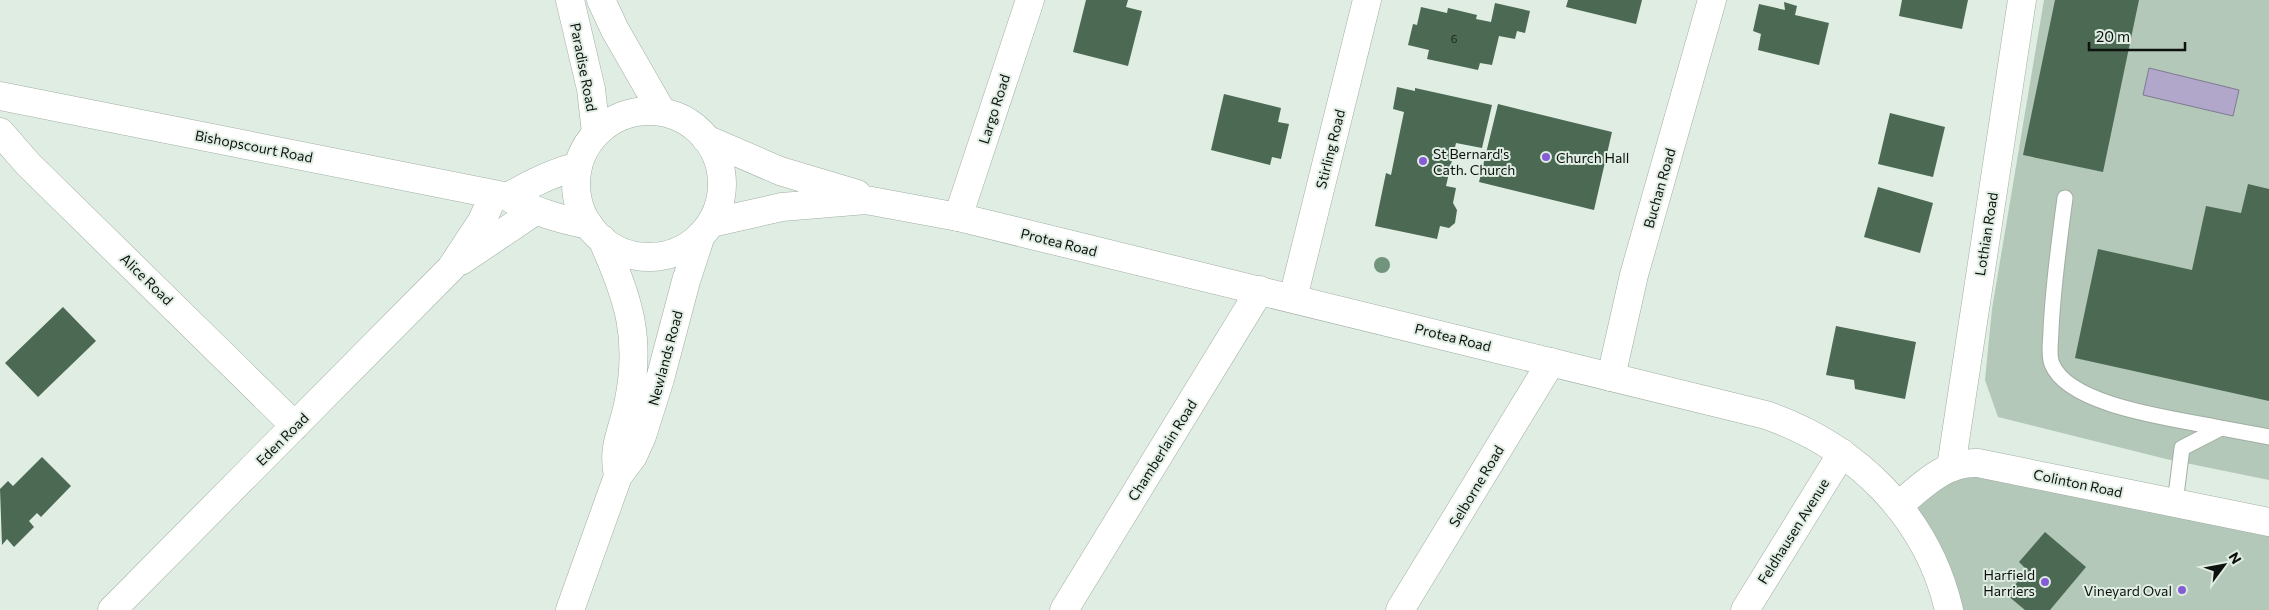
<svg xmlns="http://www.w3.org/2000/svg" width="2269" height="610" viewBox="0 0 2269 610" font-family="Commissioner,sans-serif">
	<rect width="100%" height="100%" fill="#e0ede3"/>
	<path fill="#b3c8b8" d="M2044 0H2269V480L2166 459 1998 417 1985 380 1992 309Z
		M1943 470 2269 522V610H1949L1908 519Z"/>
	<path fill="#b0a7ca" stroke="#7f7a92" d="M2149 68 2239 90 2233 116 2143 95Z"/>
	<path fill="#4b6953" d="M1086 0H1128L1126 7 1142 11 1128 66 1073 52Z
		M1568 0H1642L1636 24 1566 7Z
		M1902 0H1968L1962 29 1899 16Z
		M2055 0H2139L2103 172 2023 155Z
		M1784 2 1797 6 1795 15 1829 23 1819 65 1758 50 1761 34 1753 31 1759 4 1785 10Z
		M1495 3 1530 11 1525 33 1517 31 1515 39 1499 36 1492 65 1480 63 1478 70 1427 59 1429 50 1408 45 1413 24 1417 25 1421 7 1447 13 1448 8 1477 15 1476 19 1491 22Z
		M1397 87 1415 91V88L1492 105 1482 148 1456 143 1446 186 1456 188 1453 203 1457 210 1455 223 1449 228 1440 226 1437 239 1375 226 1386 173 1391 175 1404 112 1393 109Z
		M1224 94 1281 108 1278 122 1289 124 1281 159 1272 157 1270 165 1211 150Z
		M1498 104 1612 132 1594 210 1479 182Z
		M1890 113 1945 127 1933 177 1878 164Z
		M2248 184 2269 189V401L2075 358 2098 249 2192 270 2206 206 2241 213Z
		M1878 187 1933 203 1920 253 1864 237Z
		M63 307 96 341 38 397 5 363Z
		M1836 326 1916 342 1905 399 1855 389 1854 380 1826 375Z
		M42 457 71 486 41 517 37 513 29 521 34 527 14 547 7 539 2 545 0 489 8 481 13 486Z
		M2045 532 2086 567 2050 610H2025L2007 595 2027 570 2019 562Z"/>
	<g fill="none" stroke-linecap="round" stroke-linejoin="round">
		<defs>
			<path id="lane" d="M2065 198C2059 242 2053 286 2051 330 2051 340 2048 355 2052 364 2069 407 2179 419 2221 428
				M2175 503 2182 448 2221 428 2269 437"/>
			<path id="street" d="M0 96 508 197C534 212 560 219 589 225
				M0 132 28 164 295 426
				M508 197C531 183 552 173 578 166
				M958 217 1030 0
				M461 261 535 211
				M1293 298 1367 0
				M1611 377 1634 275 1712 0
				M1951 467 2022 0
				M1898 506C1922 486 1945 461 1978 463L2269 522
				M112 610 451 268 482 221 494 194
				M1064 610 1260 290
				M1400 610 1551 362
				M1745 610 1842 453"/>
			<path id="secondary" d="M570 0 591 89 596 133
				M601 0 615 30 662 112
				M576 184a73 73 0 1 1 146 0a73 73 0 1 1-146 0Z
				M706 139 780 171 857 194
				M711 223 782 207 866 200 958 217 1766 415C1856 446 1927 516 1949 610
				M602 239C629 299 642 339 628 405 622 433 612 447 618 476
				M570 610 618 476 633 456 642 436 660 379 686 281 701 235"/>
		</defs>
		<use href="#lane" stroke="#a1aea4" stroke-width="17"/>
		<use href="#street" stroke="#a1aea4" stroke-width="29"/>
		<use href="#secondary" stroke="#a1aea4" stroke-width="29"/>
		<use href="#lane" stroke="#fff" stroke-width="15"/>
		<use href="#street" stroke="#fff" stroke-width="28"/>
		<use href="#secondary" stroke="#fff" stroke-width="28"/>
	</g>
	<circle fill="#71947d" cx="1382" cy="265" r="8"/>
	<g fill="#865cd6" stroke="#e0ede3" stroke-width="2">
		<circle cx="1546" cy="157" r="5"/>
		<circle cx="1423" cy="161" r="5"/>
		<circle cx="2045" cy="582" r="5"/>
		<circle cx="2182" cy="590" r="5"/>
	</g>
	<g text-anchor="middle" dominant-baseline="central" stroke-width="4" stroke-linejoin="round" paint-order="stroke">
		<g font-size="11" fill="#1c281f">
			<text x="1454" y="38">6</text>
		</g>
		<g font-size="14" fill="#0d120e" stroke="#e0ede3">
			<text transform="translate(584 67) rotate(79)">Paradise Road</text>
			<text transform="translate(994 109) rotate(-72)">Largo Road</text>
			<text transform="translate(254 146) rotate(11)">Bishopscourt Road</text>
			<text transform="translate(1330 149) rotate(-76)">Stirling Road</text>
			<text transform="translate(1659 188) rotate(-74)">Buchan Road</text>
			<text transform="translate(1986 234) rotate(-81)">Lothian Road</text>
			<text transform="translate(1059 242) rotate(14)">Protea Road</text>
			<text transform="translate(147 279) rotate(44)">Alice Road</text>
			<text transform="translate(1453 337) rotate(14)">Protea Road</text>
			<text transform="translate(665 358) rotate(-75)">Newlands Road</text>
			<text transform="translate(282 439) rotate(-45)">Eden Road</text>
			<text transform="translate(1162 450) rotate(-58)">Chamberlain Road</text>
			<text transform="translate(2078 483) rotate(12)">Colinton Road</text>
			<text transform="translate(1476 486) rotate(-59)">Selborne Road</text>
			<text transform="translate(1793 531) rotate(-58)">Feldhausen Avenue</text>
		</g>
		<g font-size="14" fill="#0d120e" stroke="#e0ede3" text-anchor="start">
			<text x="1433" y="153">St Bernard's<tspan x="1433" dy="16">Cath. Church</tspan></text>
			<text x="1556" y="157">Church Hall</text>
			<text x="2035" y="574" text-anchor="end">Harfield<tspan x="2035" dy="16">Harriers</tspan></text>
			<text x="2172" y="590" text-anchor="end">Vineyard Oval</text>
		</g>
	</g>
	<g transform="translate(2224 565) rotate(58)" stroke="#e0ede3" stroke-width="4" paint-order="stroke">
	<path d="M0-4L9 19L0 12L-9 19Z" fill="#0d120e"/>
	<text y="-8" font-size="14" font-weight="bold" text-anchor="middle" fill="#0d120e">N</text>
	</g>
	<path d="M2089 42v8h96v-8" fill="none" stroke="#0d120e" stroke-width="2.5"/>
	<text x="2096" y="42" font-size="15" fill="#0d120e" stroke="#e0ede3" stroke-width="4" paint-order="stroke">20 m</text>
</svg>
